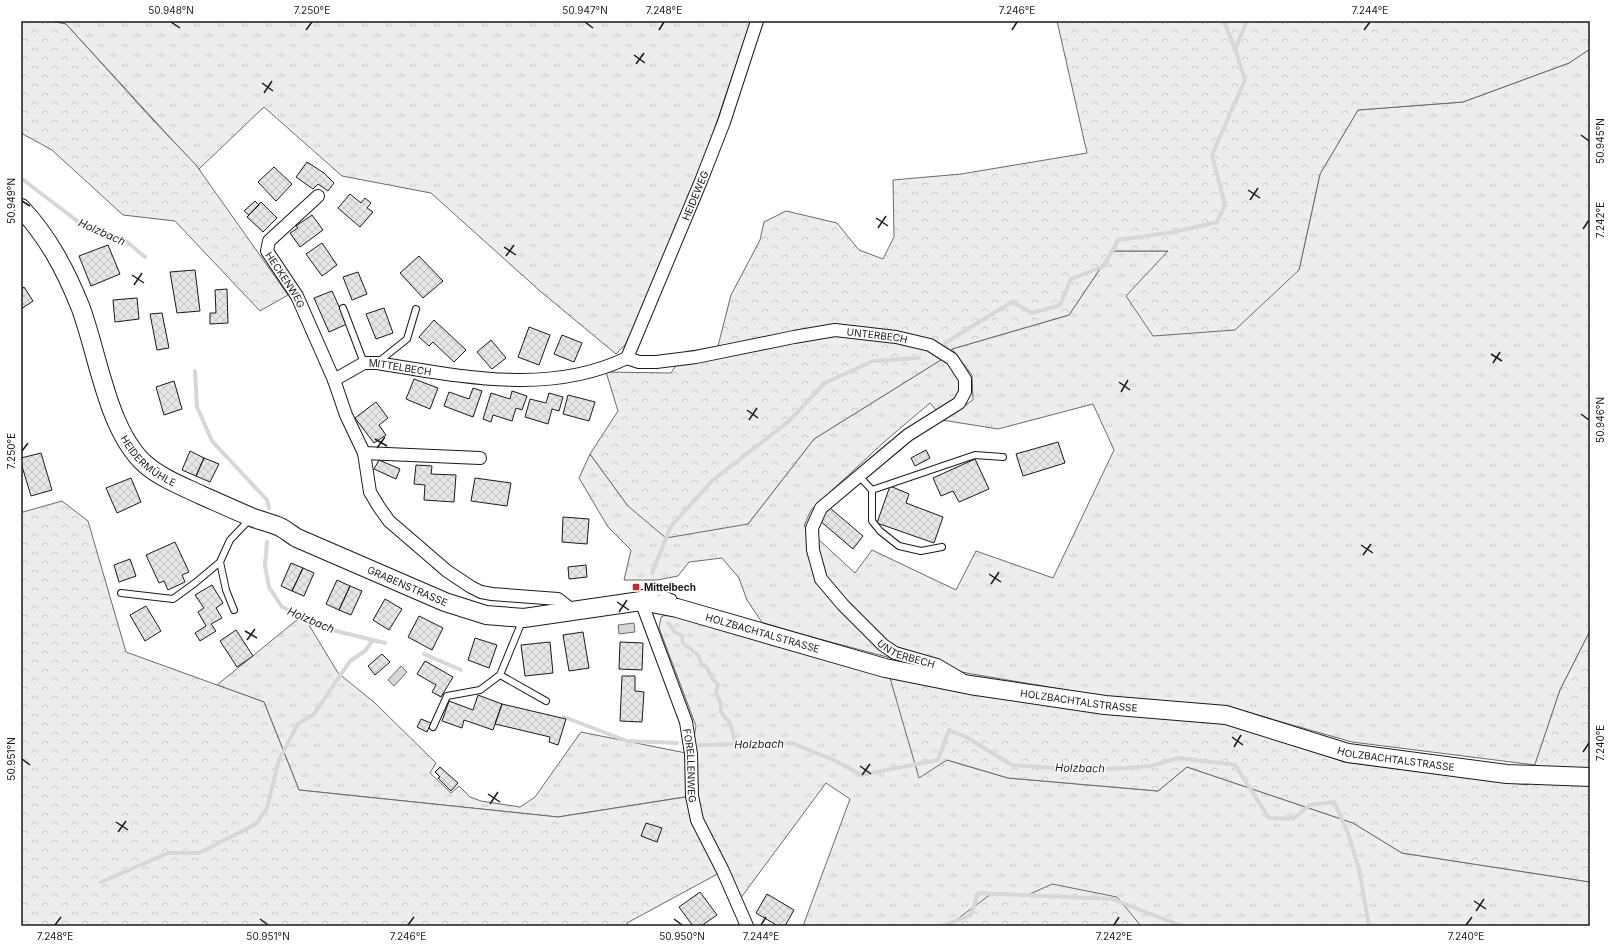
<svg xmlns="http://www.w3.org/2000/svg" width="1611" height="947" viewBox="0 0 1611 947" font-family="Inter,sans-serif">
	<defs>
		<pattern id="grass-tufts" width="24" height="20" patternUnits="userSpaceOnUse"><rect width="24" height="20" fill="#ededed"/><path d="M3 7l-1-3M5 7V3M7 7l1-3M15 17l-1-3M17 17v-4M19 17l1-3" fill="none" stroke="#cbcbcb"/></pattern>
		<pattern id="forest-crowns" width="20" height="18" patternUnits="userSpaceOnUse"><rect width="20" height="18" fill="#ededed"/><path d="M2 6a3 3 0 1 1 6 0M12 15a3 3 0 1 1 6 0" fill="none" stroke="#cbcbcb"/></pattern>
		<pattern id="building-cross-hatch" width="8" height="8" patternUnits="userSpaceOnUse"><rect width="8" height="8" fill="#e6e6e6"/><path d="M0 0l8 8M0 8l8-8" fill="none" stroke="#c5c5c5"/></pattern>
	</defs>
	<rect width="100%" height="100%" fill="#fff"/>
	<path fill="url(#grass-tufts)" stroke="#6a6a6a" d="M50 21H751L698 177 641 313 625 345 616 354 540 291 431 193 342 176 264 107 199 169 66 24Z
		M1590 49V631L1560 690 1535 765 1352 742 1229 707 1108 697 972 674 887 657 763 624 747 600 739 578 722 558 689 562 678 576 657 580H624L631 550 608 527 579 478 590 454 628 506 748 524 814 439 944 358C952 369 967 384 956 398 952 403 942 407 937 411L930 403 884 442 811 510 804 526 855 573 872 550 956 590 976 551 1053 578 1114 450 1093 404 998 429 942 420 973 400 972 375 952 349 1069 315 1112 251H1168L1299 270 1320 174 1358 110 1463 102 1569 63Z
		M667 614 890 678 947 760 1008 778 1158 791 1187 767 1353 823 1402 853 1590 882V926H803L850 799 826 783 737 903 691 796 558 817 299 790 264 702 217 685 303 615 338 673 375 703 436 763 430 773 451 793 459 786 470 797 481 801 520 807 535 797 581 732 691 754 696 726 659 628 661 617Z"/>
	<path fill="url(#forest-crowns)" stroke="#6a6a6a" d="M21 21H50L66 24 152 119 196 165 288 295 260 311 175 221 123 215 52 150 21 133Z
		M1057 21H1590V49L1569 63 1463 102 1358 110 1320 174 1299 270 1235 330 1153 336 1126 296 1168 251H1112L1069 315 952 349 944 358 814 439 748 524 666 538 628 506 590 454 618 411 606 372 671 373 685 352 718 346 731 295 760 240 764 222 786 211 837 223 859 250 883 259 894 237 893 180 961 174 1087 153Z
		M62 501 88 521 126 652 264 702 299 790 558 817 692 796 723 871 627 923 628 926H21V510L23 512Z
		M1590 631V882L1402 853 1353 823 1187 767 1158 791 1008 778 947 760 919 778 890 678 1224 721 1344 762 1528 785 1560 690Z
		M1052 884 1117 897 1141 926H948L991 894 1028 895Z"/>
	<path fill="#d7d7d7" stroke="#6a6a6a" d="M634 623 635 632 619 634 618 625Z
		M401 666 407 672 394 686 388 680Z"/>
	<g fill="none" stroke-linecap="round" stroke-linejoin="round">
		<path stroke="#d7d7d7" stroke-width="4" d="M1224 21 1235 49
			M21 178 81 224 126 241 145 257
			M945 343 1012 302 1032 313 1060 305 1071 279 1104 266 1118 240 1174 232 1217 222 1225 205 1212 155 1245 80 1235 49 1247 21
			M195 371 197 407 212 441 267 500 269 508
			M267 542 265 566 269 587 282 607 328 629 385 643
			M652 573 671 526 713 480 788 422 825 383 873 361 919 358
			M668 623 675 632 682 636 683 643 698 655 701 663 707 668 713 680 718 684 716 693 721 704V712L730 723 736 744
			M424 654 461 670
			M564 717 627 741 677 743
			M700 745 792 743 836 761 861 775 938 760 949 730 966 737 1012 765 1081 770 1125 768 1151 766 1179 758 1235 765 1269 818 1293 819 1310 805 1334 802 1348 833 1359 869 1369 926
			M101 882 168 853H199L256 824 267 808 279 760 298 724 314 714 350 661 365 651 373 640
			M942 926 971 915 978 893 1112 899 1182 926"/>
	</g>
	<path fill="url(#building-cross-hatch)" stroke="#1a1a1a" d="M307 162 324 173 334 183 328 191 318 184 313 189 296 177Z
		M274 167 292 184 276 201 258 182Z
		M350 194 361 203 365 198 371 203 367 208 373 212 360 227 338 208Z
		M255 201 259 205 249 215 244 211Z
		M261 202 277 218 263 232 247 217Z
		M312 215 323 230 300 247 290 233 298 228 296 226Z
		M322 243 337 265 322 276 306 254Z
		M108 245 120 274 91 286 79 256Z
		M419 256 443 281 423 298 400 273Z
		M195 270 200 311 177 313 170 272Z
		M358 272 367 294 352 300 343 277Z
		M24 287 33 301 21 309V289Z
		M227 289 228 323 210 324V313H216L215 290Z
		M332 291 347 324 329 332 314 298Z
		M137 298 139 319 115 322 113 300Z
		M384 308 393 333 376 339 366 314Z
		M162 313 169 348 157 350 150 314Z
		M434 320 466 350 454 362 433 342 429 346 419 337Z
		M529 327 550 335 539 365 518 357Z
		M562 335 582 343 574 362 554 354Z
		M491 340 506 358 492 369 477 352Z
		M414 379 438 388 430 409 406 399Z
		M174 381 182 409 164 415 156 387Z
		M473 388 482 391 473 417 444 406 449 392 469 399Z
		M512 391 527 396 522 410 516 408 512 421 493 415 491 422 483 419 491 393 510 399Z
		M549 393 563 397 559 411 552 409 548 424 525 417 530 399 546 403Z
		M568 395 595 402 589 421 563 414Z
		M376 402 388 418 379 425 386 435 374 443 355 418Z
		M1058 442 1065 463 1023 476 1016 454Z
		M926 450 930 458 915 466 911 458Z
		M190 451 204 458 196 476 182 470Z
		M41 453 52 490 31 496 21 463V458Z
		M204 458 219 464 210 482 196 476Z
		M975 459 989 489 959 502 953 491 941 496 933 478Z
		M379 460 400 469 396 479 374 469Z
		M416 465 432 466 431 474 456 475 454 502 424 500 425 485 414 484Z
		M131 478 141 502 117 513 106 488Z
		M475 478 511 483 507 506 471 501Z
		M890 486 909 494 906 503 943 517 934 543 877 523Z
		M830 508 863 536 853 549 819 520Z
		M563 517 589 519 587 544 562 542Z
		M175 542 189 572 182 575 185 582 168 590 164 581 159 583 146 555Z
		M130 559 136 576 119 582 114 565Z
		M291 563 303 568 292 591 281 586Z
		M586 565 587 577 569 579 568 567Z
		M303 568 314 573 304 596 292 591Z
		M337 580 350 586 339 610 326 604Z
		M212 585 223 603 216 608 222 618 211 624 216 631 200 641 195 633 206 626 198 612 204 608 195 595Z
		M350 586 362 591 351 615 339 610Z
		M385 599 402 609 389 630 373 620Z
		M146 606 161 631 145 641 130 615Z
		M419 616 443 628 432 650 408 637Z
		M236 630 253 656 237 667 220 641Z
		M583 632 589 668 569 671 563 635Z
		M475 638 497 645 489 668 468 660Z
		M550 642 553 673 525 676 521 645Z
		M620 642 643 643 642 670 619 669Z
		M382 654 390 662 375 675 368 666Z
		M425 661 453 677 441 697 432 692 436 685 417 674Z
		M622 676H635V691L644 692 642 722 620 721Z
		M478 695 502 704 493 730 464 720 462 728 442 721 449 701 473 710Z
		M502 704 566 719 558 745 549 742 550 737 495 724Z
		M421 719 431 723 427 732 417 727Z
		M440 767 458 783 451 791 438 778 440 777 435 772Z
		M646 823 662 828 657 842 641 836Z
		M700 892 717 915 701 926H693L679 907Z
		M767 894 794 910 785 926H778L756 913Z"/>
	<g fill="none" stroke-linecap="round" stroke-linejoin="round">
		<defs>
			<path id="lane" d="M343 308 364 363
				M377 363 407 339 416 309
				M859 476 872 490 975 455 1003 457
				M872 490V521L880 531 899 546 921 551 942 547
				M220 562 226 590 234 610
				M121 593 173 599 195 583 220 562 230 540 251 518
				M642 598V593L659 592 673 598 675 605
				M523 619 500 675 546 701
				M433 727 447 696 480 690 500 675"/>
			<g id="street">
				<path id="s1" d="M318 196 269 241 267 251 297 296 334 380 346 415 364 453 480 458"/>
				<path id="s2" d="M627 358 639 362H656L696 357 794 337 835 330 896 337 930 345 952 359 965 379V392L959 403 908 435 890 450 821 508 812 528 813 550 821 579 843 605 883 645 895 653 937 665 961 679"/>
				<path id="s3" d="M334 380 364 363H377C460 376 548 396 627 358L701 181 724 122 757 21"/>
				<path d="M364 453 370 492 379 507 389 521 447 571 471 587 481 592 492 594 558 599 573 611"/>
				<path id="s4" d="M641 601 686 722 691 754 692 796 697 820 723 871 747 926"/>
			</g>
			<g id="secondary">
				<path id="s5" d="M21 208C48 237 65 269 80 306 98 353 107 430 145 464 161 478 182 486 201 495 217 502 234 510 251 517 261 521 272 523 282 528 287 531 292 535 297 538L445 602 486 615 524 618 641 601 677 608 885 668 970 685 1105 705 1226 715 1348 753 1507 774 1590 777"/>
			</g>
		</defs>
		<use href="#lane" stroke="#1a1a1a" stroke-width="8"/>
		<use href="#street" stroke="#1a1a1a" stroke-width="14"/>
		<use href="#secondary" stroke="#1a1a1a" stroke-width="20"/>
		<use href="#lane" stroke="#fff" stroke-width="6"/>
		<use href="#street" stroke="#fff" stroke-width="12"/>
		<use href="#secondary" stroke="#fff" stroke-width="18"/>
	</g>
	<path fill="none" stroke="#1a1a1a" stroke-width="1.5" d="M171 22 180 28M585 22 593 28M306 30 312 22M659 30 664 22M1012 30 1017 22M1364 30 1370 22M634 55 645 63M636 64 644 53M262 83 273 91M264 93 272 81M1581 135 1589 141M1248 190 1260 198M1250 200 1258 188M22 201 30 206M876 218 888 226M878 228 886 216M1583 229 1589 220M504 247 516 255M506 256 514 245M132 275 144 283M134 285 142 273M1491 354 1502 361M1493 363 1500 352M1119 382 1130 390M1121 392 1128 380M747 410 758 418M1581 414 1589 420M749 420 757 408M375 439 387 446M377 448 385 437M22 451 28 443M1361 545 1373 553M1363 555 1371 544M989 574 1001 582M991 584 999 572M617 602 629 610M619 612 627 600M245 631 257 638M247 640 255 629M1232 737 1243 745M1234 747 1241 735M1583 752 1589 743M22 759 30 765M860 766 871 774M862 775 870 764M488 794 500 802M490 804 498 792M116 822 128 830M118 832 126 821M1474 901 1486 909M1476 911 1484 899M260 919 268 925M674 919 682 925M55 925 61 917M408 925 414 917M761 925 766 917M1114 925 1119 917M1466 925 1472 917"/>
	<rect fill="#c62828" stroke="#fff" stroke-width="1.5" x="632" y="583" width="8" height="8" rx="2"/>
	<g text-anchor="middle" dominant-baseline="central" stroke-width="3" stroke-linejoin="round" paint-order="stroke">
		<g font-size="10" fill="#1a1a1a" stroke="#fff">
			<text stroke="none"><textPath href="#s3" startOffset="478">HEIDEWEG</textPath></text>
			<text stroke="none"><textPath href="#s1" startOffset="111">HECKENWEG</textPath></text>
			<text stroke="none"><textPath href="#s2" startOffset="254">UNTERBECH</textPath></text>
			<text stroke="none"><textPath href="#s3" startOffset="71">MITTELBECH</textPath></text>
			<text stroke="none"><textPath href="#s5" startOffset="288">HEIDERMÜHLE</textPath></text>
			<text stroke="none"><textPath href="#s5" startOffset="578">GRABENSTRASSE</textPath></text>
			<text stroke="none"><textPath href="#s5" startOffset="944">HOLZBACHTALSTRASSE</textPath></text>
			<text stroke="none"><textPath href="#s2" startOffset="747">UNTERBECH</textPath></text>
			<text stroke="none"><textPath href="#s5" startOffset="1268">HOLZBACHTALSTRASSE</textPath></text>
			<text stroke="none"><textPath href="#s5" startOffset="1592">HOLZBACHTALSTRASSE</textPath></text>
			<text stroke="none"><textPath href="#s4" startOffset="173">FORELLENWEG</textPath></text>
		</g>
		<g font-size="10" font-weight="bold" fill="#1a1a1a" stroke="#fff" text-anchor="start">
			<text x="644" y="587">Mittelbech</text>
		</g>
		<g font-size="11" font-style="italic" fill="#1a1a1a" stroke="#fff">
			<text transform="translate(102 232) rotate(24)">Holzbach</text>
			<text transform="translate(311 620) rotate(23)">Holzbach</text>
			<text transform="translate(759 744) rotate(-1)">Holzbach</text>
			<text transform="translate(1080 768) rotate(1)">Holzbach</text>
		</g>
	</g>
	<rect width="1611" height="947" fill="none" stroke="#ffffff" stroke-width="44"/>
	<rect x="22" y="22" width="1567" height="903" fill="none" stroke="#1a1a1a" stroke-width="1.5"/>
	<g font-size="10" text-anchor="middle" fill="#1a1a1a">
		<text x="171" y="14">50.948°N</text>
		<text x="312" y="14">7.250°E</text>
		<text x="585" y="14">50.947°N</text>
		<text x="664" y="14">7.248°E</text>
		<text x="1017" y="14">7.246°E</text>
		<text x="1370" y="14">7.244°E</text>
		<text transform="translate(1600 141) rotate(-90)" y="4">50.945°N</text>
		<text transform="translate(11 201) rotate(-90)" y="4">50.949°N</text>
		<text transform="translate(1600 220) rotate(-90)" y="4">7.242°E</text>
		<text transform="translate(1600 420) rotate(-90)" y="4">50.946°N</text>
		<text transform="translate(11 451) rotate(-90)" y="4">7.250°E</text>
		<text transform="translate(1600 743) rotate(-90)" y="4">7.240°E</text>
		<text transform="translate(11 759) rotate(-90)" y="4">50.951°N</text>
		<text x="55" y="940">7.248°E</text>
		<text x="268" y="940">50.951°N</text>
		<text x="408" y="940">7.246°E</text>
		<text x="682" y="940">50.950°N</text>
		<text x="761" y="940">7.244°E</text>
		<text x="1114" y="940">7.242°E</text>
		<text x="1466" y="940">7.240°E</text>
	</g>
</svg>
